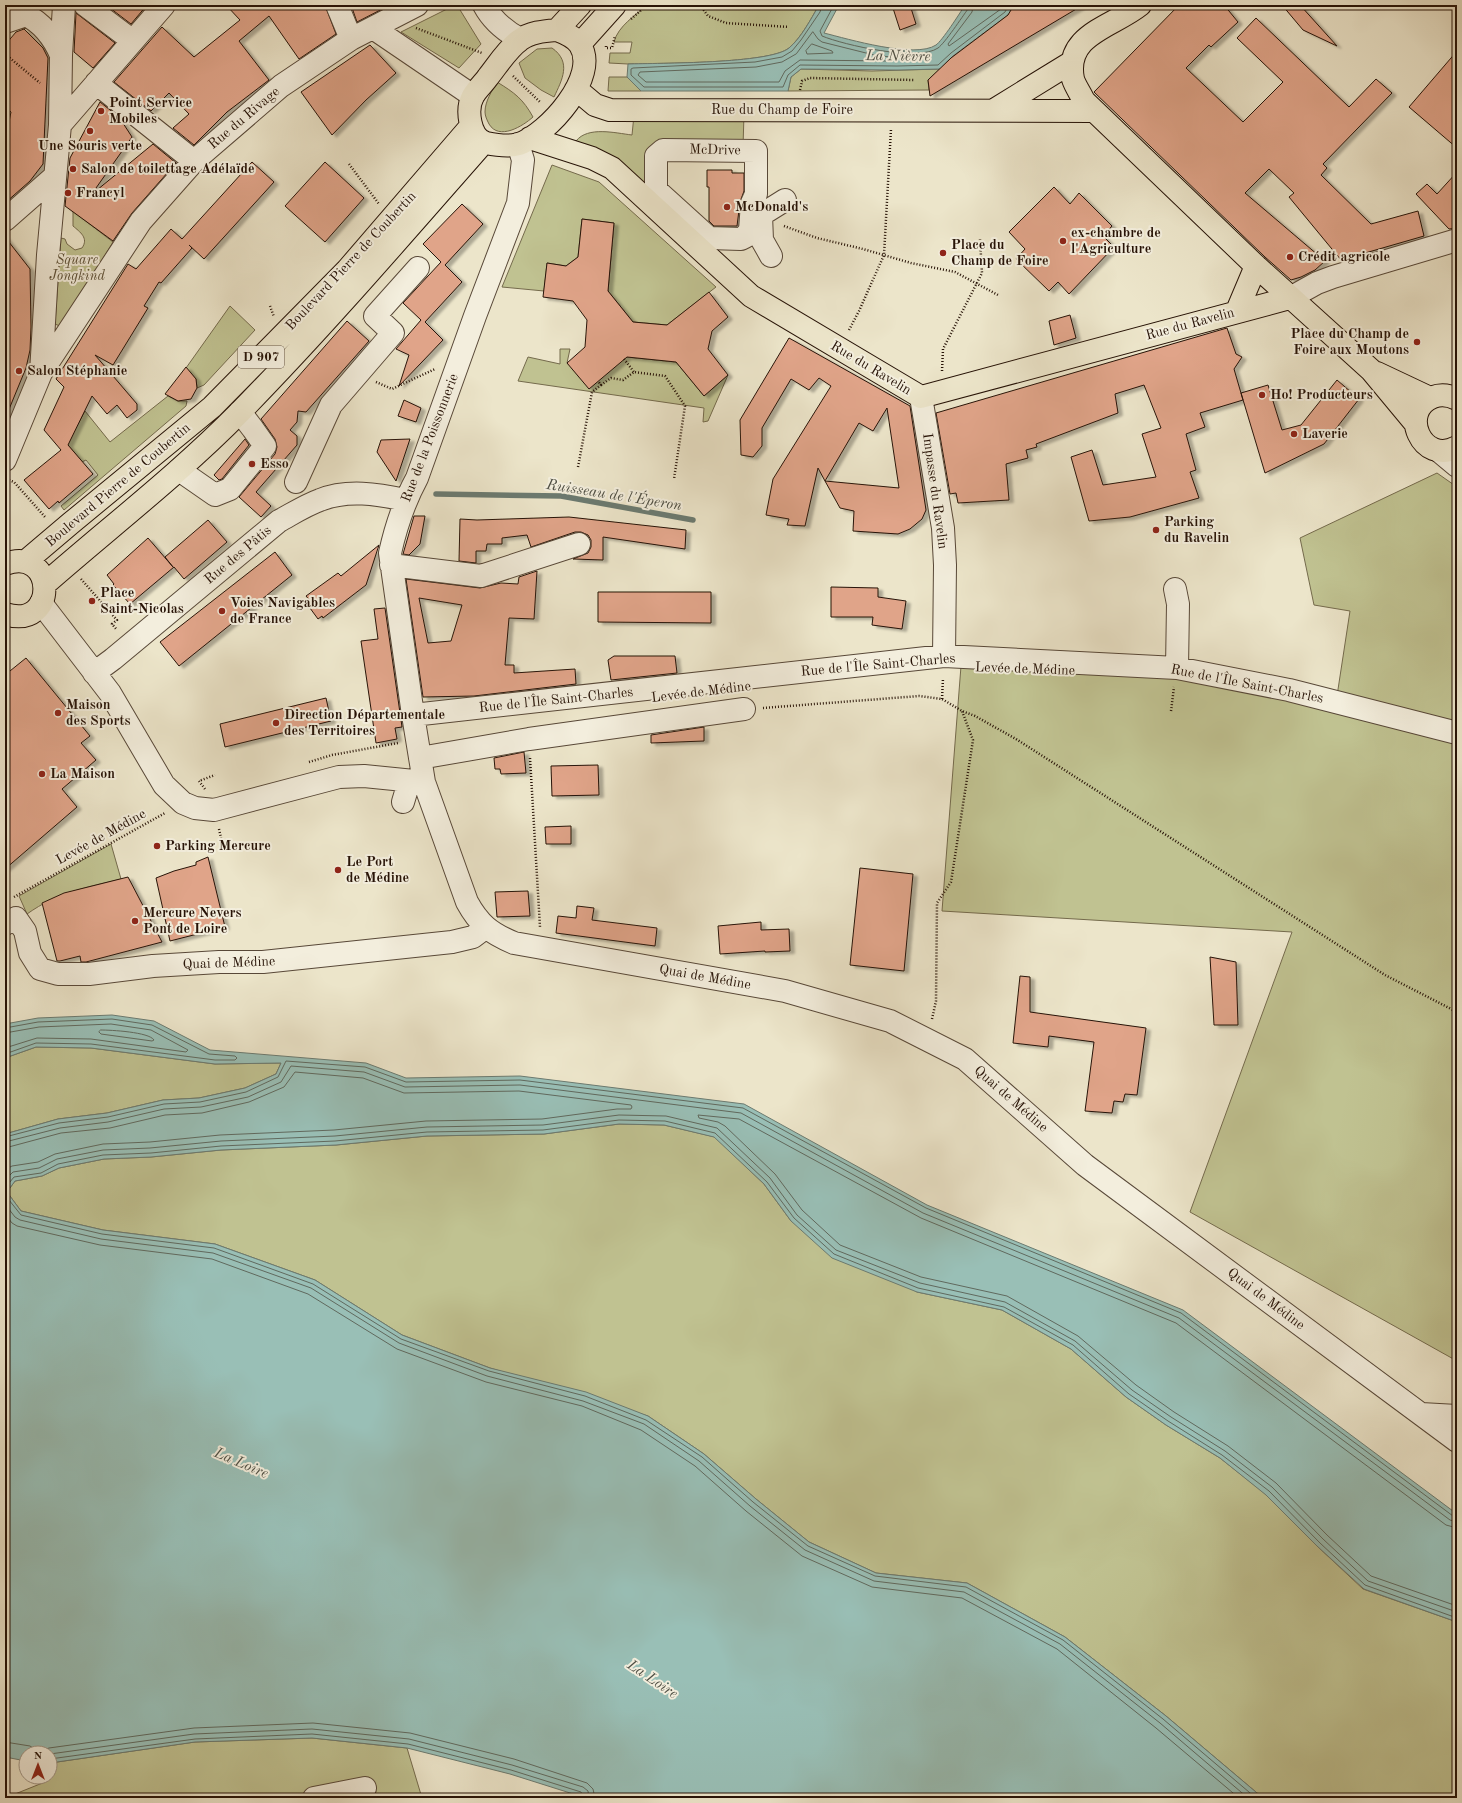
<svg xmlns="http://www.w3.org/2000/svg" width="1462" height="1803" viewBox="0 0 1462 1803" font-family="'Old Standard TT',serif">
	<defs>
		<filter id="shadow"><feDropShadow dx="4.5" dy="2.5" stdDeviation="1" flood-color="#0004"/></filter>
	</defs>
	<rect width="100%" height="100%" fill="#ece5ca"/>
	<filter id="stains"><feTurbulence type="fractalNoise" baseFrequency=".005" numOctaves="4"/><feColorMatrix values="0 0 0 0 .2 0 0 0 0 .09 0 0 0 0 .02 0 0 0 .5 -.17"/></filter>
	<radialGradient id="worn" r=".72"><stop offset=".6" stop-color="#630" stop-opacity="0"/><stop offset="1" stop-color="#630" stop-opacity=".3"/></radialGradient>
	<path fill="#c0c291" stroke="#746a4c" d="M455 5H457L481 44 459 68 401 32Z
		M647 5H819C811 19 801 38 789 48 770 64 658 63 628 64L609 63 610 53H630L632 42H614C618 26 636 15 647 5Z
		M552 48C572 62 562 80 554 97L541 90 525 78 519 63 537 49Z
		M801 69 872 71 940 69 928 80 929 90 788 91 791 77Z
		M609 77H627L641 91H608Z
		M497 82C515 93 523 99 533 117 523 126 499 141 489 124 487 120 485 116 485 112 485 101 492 91 497 82Z
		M744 114 743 147 665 146 650 195 576 141C588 126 615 133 632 135L634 115Z
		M552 165 599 182 716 287 667 325 633 322 608 291 614 223 582 219 578 257 566 266 547 263 544 291 502 287Z
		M73 211 113 242 62 327 55 324 61 238 65 239 67 244 75 250 82 248C89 238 80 232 73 226Z
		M230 306 255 330 204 385 197 388 196 379 186 368Z
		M560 349H570L567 363 627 357 676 362 704 396 728 375 708 421 703 422 704 408 518 381 528 357 560 364Z
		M168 396 178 401H187L186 406 64 510 61 506 98 475 86 460 82 462 67 444 85 411 110 442Z
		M1437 473 1457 487V1361L1190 1212 1292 932 942 911 961 666 1185 678 1335 709 1350 611 1314 605 1300 538Z
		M111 844 121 879C85 888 58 892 27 914L19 896Z
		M36 1047 91 1048 215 1064 281 1063 276 1074 245 1088 199 1098 163 1100 107 1113 58 1119 5 1134V1058Z
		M619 1124 664 1125 715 1137 764 1184 791 1221 917 1292 1002 1310 1071 1349 1126 1397 1166 1425 1220 1458 1267 1495 1317 1546 1363 1589 1457 1622V1798H1263L1166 1716 1065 1637 967 1583 876 1573 809 1542 756 1499 704 1454 648 1416 490 1368 402 1335 315 1280 215 1244 103 1230 21 1211 7 1192 15 1181 42 1176 59 1168 104 1159 151 1157 221 1150 336 1145 427 1136 544 1134Z
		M312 1738 407 1748 422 1798H5L45 1782V1777H50V1763L195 1742Z"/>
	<path fill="#99bfb6" stroke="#6b7a70" d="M819 5H839L824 33C848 39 915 59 936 45 942 41 960 13 965 5H1014L1008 15 953 56 940 69 897 70 801 69 791 77 788 91H641L627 77 628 64C658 63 770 64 789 48 801 38 811 19 819 5Z
		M112 1015 154 1021 210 1050 366 1063 406 1078 520 1076 744 1104 927 1205 1183 1310 1457 1514V1622L1364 1589 1317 1546 1266 1495 1220 1458 1166 1425 1126 1397 1071 1349 1002 1310 917 1292 832 1258 791 1221 764 1184 714 1137 664 1125 619 1124 544 1134 427 1136 336 1145 221 1150 151 1157 104 1159 59 1168 42 1176 15 1181 7 1192 21 1211 103 1230 215 1244 315 1280 402 1335 490 1368 586 1392 648 1416 704 1454 756 1499 809 1542 876 1573 967 1583 1065 1637 1166 1716 1263 1798H586L510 1774 407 1748 312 1738 195 1742 50 1763V1753H26V1761L5 1757V1134L58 1119 107 1113 163 1100 199 1098 245 1088 276 1074 281 1063 215 1064 91 1048 36 1047 5 1058V1024L38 1018Z"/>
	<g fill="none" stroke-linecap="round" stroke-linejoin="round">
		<path stroke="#60695e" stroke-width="1" d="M822 5 820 12 801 40 792 51 782 57 755 62 633 68 631 69V75L644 87H783L788 75 800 65 897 66 938 65 951 53 1005 12 1009 5
			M834 5 820 31 822 36C844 45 918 62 938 48 945 43 962 17 968 9V5
			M973 5 972 12 948 44 949 46 1001 9 1004 5
			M813 32 818 39 822 42 874 55 890 57 892 60 890 61 800 60 785 71 779 82H646L638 75 640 72 756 67 782 62 796 54Z
			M812 44 832 51 833 53 807 54 806 51Z
			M5 1028 38 1022 112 1019 152 1025 209 1054 235 1056 237 1058 235 1060H215L91 1044 36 1043 5 1054
			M101 1030C111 1030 149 1032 154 1040L152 1041 101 1034 99 1032Z
			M5 1033 39 1027 111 1024 151 1030 188 1050 186 1052 91 1039 37 1038 5 1048
			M5 1137 59 1123 108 1117 164 1104 200 1102 246 1092 278 1077 286 1061 365 1067 406 1082 520 1080 743 1108 926 1208 1181 1313 1453 1516 1457 1517
			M5 1142 60 1128 108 1122 164 1109 201 1107 248 1097 281 1082 291 1066 364 1072 405 1087 520 1085 741 1113 923 1213 1179 1318 1450 1520 1457 1522
			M5 1148 61 1133 110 1128 165 1115 202 1113 249 1102 284 1087 295 1072 363 1078 404 1093 519 1091 631 1105 632 1107 631 1109H617L542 1119 426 1121 334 1130 220 1135 150 1142 103 1144 55 1154 38 1162 12 1166 5 1170
			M5 1180 13 1172 39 1168 57 1159 103 1150 150 1148 221 1141 335 1136 427 1127 543 1125 619 1115 666 1116 717 1128 770 1178 797 1215 836 1250 920 1283 1005 1302 1075 1341 1132 1390 1171 1417 1225 1451 1272 1487 1323 1539 1368 1581 1457 1612
			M5 1188 14 1177 41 1173 58 1164 103 1155 151 1153 221 1146 335 1141 427 1132 543 1130 619 1120 665 1121 715 1133 767 1182 794 1218 834 1254 918 1288 1004 1307 1073 1345 1129 1394 1168 1421 1222 1455 1269 1491 1320 1543 1365 1585 1457 1618
			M5 1195 21 1215 102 1234 214 1248 313 1284 401 1339 489 1371 585 1396 646 1420 702 1457 753 1502 808 1546 875 1576 966 1587 1063 1640 1163 1719 1256 1798
			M5 1204 15 1217 20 1220 101 1239 213 1253 311 1288 399 1343 487 1376 583 1401 644 1424 699 1461 750 1506 805 1550 874 1581 964 1592 1060 1644 1160 1723 1248 1798
			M5 1214 12 1223 17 1226 100 1245 212 1259 308 1294 397 1349 486 1382 582 1406 641 1430 695 1466 746 1511 802 1556 872 1587 962 1598 1057 1649 1156 1728 1239 1798
			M1457 1528 1446 1525 1176 1323 921 1218 739 1119 698 1115 699 1118 718 1122 725 1126 775 1174 802 1210 840 1245 921 1277 1007 1296 1078 1336 1136 1385 1174 1412 1228 1446 1276 1483 1327 1535 1371 1576 1457 1606
			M5 1742 30 1746 39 1752 49 1748 194 1728 313 1723 410 1733 514 1759 587 1783 593 1789 595 1798
			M50 1754 194 1734 312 1729 409 1739 512 1765 583 1787 588 1791 589 1798
			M50 1759 195 1739 312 1734 408 1744 511 1770 581 1792 584 1798"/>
		<path stroke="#6b7a70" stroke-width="5.5" d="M436 494 561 496 693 520"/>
	</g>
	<path fill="#e0a489" stroke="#271307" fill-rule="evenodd" filter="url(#shadow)" d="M106 5H147L131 24Z
		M226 5H325L336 34 299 59 269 16 239 41 269 80 227 112 194 145 173 128 189 114 169 93 151 111 114 82 162 27 194 57 240 20Z
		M351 5H390L357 22Z
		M892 5H910L916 24 900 30Z
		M1014 5H1083L930 96 928 80 951 58 1008 15Z
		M1179 5H1224L1238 22 1211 47 1209 45 1186 68 1243 122 1283 82 1237 38 1256 18 1349 107 1376 79 1392 93 1323 164 1327 168 1321 175 1371 224 1418 211 1424 236 1341 260 1289 197 1294 193 1269 169 1245 193 1325 261 1315 270 1301 277 1291 280 1265 257 1094 92Z
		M1282 5H1300L1337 46 1303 30Z
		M76 13 115 43 93 68 74 52Z
		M24 29 43 48 48 58 43 164 30 181 5 203V141L11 112 5 106V45L16 32Z
		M370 45 396 73 366 100 332 135 301 92Z
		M1457 51V148L1409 107Z
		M100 102 119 117 132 137 96 188 97 190 153 144 176 163 132 213 113 241 65 206 70 158Z
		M252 162 274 182 204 259 189 245 192 248 161 283 159 282 144 306 148 308 113 365 95 355 137 404V410L127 418 117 405 107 414 92 396 68 445 93 474 59 503 58 501 49 509 24 480 61 450 44 430 64 387 56 379 128 264 136 269 171 229 182 239Z
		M325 162 364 198 325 242 285 206Z
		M707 170H732V173H744V191L740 202 737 226H714L709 221V187H707Z
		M1457 172V228L1449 229 1416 194 1427 184 1437 194Z
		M1054 187 1070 204 1079 193 1112 226 1103 236 1114 247 1069 294 1058 282 1049 291 1016 259 1025 249 1009 232Z
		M462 204 483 224 445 265 462 282 425 322 443 340 399 386 409 355 396 349 421 320 403 303 441 262 423 244Z
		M582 219 614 223 608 291 633 322 667 325 709 292 728 317 712 331 708 349 728 375 704 396 676 362 627 357 589 389 567 363 585 347 587 320 573 301 543 297 547 263 566 266 578 257Z
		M5 237 30 269 31 327 30 350 26 368 5 419Z
		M1070 315 1076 338 1054 345 1049 321Z
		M347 321 369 341 306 412 298 411 297 422 290 430 297 436V445L256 492 271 506 261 517 239 497 275 454 277 447 275 439 261 419Z
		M1227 328 1236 354 1242 357 1234 369 1243 400 1200 413 1205 427 1186 434 1196 470 1190 472 1199 498 1130 517 1089 521 1071 457 1092 450 1103 485 1156 477 1142 434 1161 428 1144 385 1115 394 1118 413 1036 444 1037 447 1026 450 1028 458 1006 464 1009 500 958 503 956 493 950 494 936 413Z
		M789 338 910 406 926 510 922 519 910 529 898 534 853 531 854 511 840 508 825 481 899 488 887 408 873 431 859 423 825 481 818 468 805 526 787 525 789 519 766 515 773 479 831 386 819 378 809 390 791 379 762 428V446L753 457 741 455 740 420Z
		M186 367 196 379 197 388 191 399 178 401 165 394Z
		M1337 380 1359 399 1324 444 1265 473 1241 393 1268 385 1282 430 1301 425Z
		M404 400 421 408 416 422 398 416Z
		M245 439 249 445 222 479 219 480 214 475Z
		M410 439 396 481 377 452 381 440Z
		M414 516H425L420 544 409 555 403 554Z
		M569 517 686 530 685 549 603 537V560L573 559 588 553 591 547V540L588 535 581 532H575L531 547 527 535 502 538V544H487L486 551H476V563L459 561 460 519 477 520Z
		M208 520 227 542 184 579 174 567 130 604 113 585 114 584 107 575 148 538 173 567 165 557Z
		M379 545 366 585 323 618 322 616 318 619 307 604 311 602 306 596 338 573 341 576Z
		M275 552 292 575 179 666 160 642Z
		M537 571 534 619 509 618 505 665H514V673L575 669 576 684 474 696 423 697 406 579 480 588 501 583 518 584 519 577ZM419 598 462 605 451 641 428 643Z
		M831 587 878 588V597L906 601 902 629 872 625 873 617H831Z
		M598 592H711V623L598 622Z
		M385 608 402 727 395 728 397 739 376 743 361 641 378 639 374 609Z
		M614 656H675L677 673 611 680 608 660Z
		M26 658 90 736 81 743 96 760 62 789 77 807 5 869V675Z
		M326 698 331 721 225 747 220 724Z
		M704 727V741L651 743V735Z
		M524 752 526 773 501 774 500 769H495L494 758Z
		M598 765 599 795 552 796 551 766Z
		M571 826V844H546L545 827Z
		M208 857 225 927 170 941 156 878 174 871 196 865V862Z
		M860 868 913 874 904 971 850 965Z
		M128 877 162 942 86 962H81L80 956 60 961H57L42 903 64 893Z
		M528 891 530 916 497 917 495 892Z
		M577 906 594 908 592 920 657 928 655 946 556 933 558 916 576 918Z
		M761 922V930L789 929 790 951 765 952V951L720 954 718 926Z
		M1210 957 1236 962 1238 1025H1214Z
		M1020 976 1030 977V1012L1146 1028 1137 1095 1125 1094 1123 1102 1114 1101 1112 1113 1085 1111 1094 1042 1049 1036 1048 1047 1013 1043Z"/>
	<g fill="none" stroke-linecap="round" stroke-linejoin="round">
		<defs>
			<path id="minor" d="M85 5 133 41
				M337 5 351 39
				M484 5C492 20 505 31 520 39
				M5 22 26 15C42 23 54 39 61 55
				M373 28 473 96
				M96 83 194 161
				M60 125 164 5
				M518 144 523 160 518 203 475 316 417 478C404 502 396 526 390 553L413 715 424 782 467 902C479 924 490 933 514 943L785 991 890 1021 965 1059 1085 1165 1457 1441
				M663 150 756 151V194L752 203 750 230 745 237 741 239 709 238 656 190V156Z
				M5 220 54 177
				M771 256 762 240 761 215 785 200
				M1290 298 1317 283 1333 277 1457 240
				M41 373 141 221 194 161 281 86 351 39 417 5
				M921 397 943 528 945 565 944 656
				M1439 451 1457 466
				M5 460 41 373 48 255 60 125 61 55 64 5
				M179 470 215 495 230 489 265 446 253 429 240 412
				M296 482 331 405 393 333 375 316 418 268
				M391 565 481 576 579 544
				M1175 589 1178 604 1177 668
				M41 603 110 693 164 785 183 803 195 808 214 810 339 777 364 776 424 782
				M94 673 113 659 279 521C292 514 306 505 320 500 347 489 378 494 405 500
				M413 715 944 656 1177 668 1289 690 1457 733
				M420 758 529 739 744 709
				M403 802 409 782
				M5 924 16 918 25 931 30 953 40 969 58 974H89L153 966 219 962H263L452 942 473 937 485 928
				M1421 1414 1457 1416
				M314 1798 365 1788"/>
			<path id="major" d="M1140 5C1113 27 1064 34 1073 79 1075 86 1081 94 1084 101L1256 266 1371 370 1415 423
				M557 30C565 33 575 37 580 45 600 76 548 134 519 144 509 147 496 145 486 143 469 138 466 109 473 96 477 89 484 83 488 77 497 66 508 48 520 40 530 32 545 31 557 30Z
				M557 30 580 5
				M580 44 615 5
				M576 89 595 105 610 110 1093 111
				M994 110 1072 62
				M530 138 592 158 612 168 751 296 921 397 1290 298
				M1237 311 1256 266
				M1377 373 1430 398
				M1457 399C1449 395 1441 394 1433 397 1398 411 1422 466 1457 447
				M25 562 71 523 212 407 347 270 471 126
				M5 564C56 545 59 631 5 614
				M45 584C110 527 179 474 240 412 325 325 404 233 484 142"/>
		</defs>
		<use href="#minor" stroke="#584838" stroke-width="24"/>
		<use href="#major" stroke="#271307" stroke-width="24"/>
		<path stroke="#271307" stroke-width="2.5" stroke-dasharray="1 2" stroke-linecap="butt" d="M700 5 708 16 726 23 789 27
			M631 19 647 5
			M416 28 482 53
			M606 46V48H612L615 36
			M5 54 40 83
			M513 76 541 103
			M800 90 802 81 810 78 914 80
			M349 164 379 204
			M784 226 817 238 863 249 911 263 955 272 998 295
			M270 306 274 317
			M849 330 859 311 884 255 891 129
			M624 359 634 372
			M942 371 943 349 982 273 980 239
			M376 382 392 389 435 369
			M601 385 611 378 623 380 634 372 665 376 685 406 674 479
			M578 467 592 392 601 385 598 381
			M9 480 14 482 45 517
			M81 579 117 620 112 624 117 630
			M942 699 943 678
			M763 708 919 696 942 699 962 711 975 716 1016 739 1385 975 1457 1012
			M1171 711 1174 687
			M530 758 540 927
			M309 762 332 755 398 743
			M205 789 199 781 215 775
			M219 829 221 838
			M14 897 165 813
			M932 1019 936 1001 937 903 951 882 973 740 962 711"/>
		<use href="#minor" stroke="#f3eedd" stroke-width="22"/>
		<use href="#major" stroke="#ece5ca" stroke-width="22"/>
	</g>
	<g fill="#8f2418" stroke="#f3eedd" stroke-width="1.5">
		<circle cx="101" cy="111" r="4"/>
		<circle cx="90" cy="131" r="4"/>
		<circle cx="73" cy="169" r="4"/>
		<circle cx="68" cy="193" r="4"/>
		<circle cx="727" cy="207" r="4"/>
		<circle cx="1063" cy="241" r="4"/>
		<circle cx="943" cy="253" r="4"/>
		<circle cx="1290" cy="257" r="4"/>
		<circle cx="1417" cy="342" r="4"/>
		<circle cx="19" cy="371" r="4"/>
		<circle cx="1262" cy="395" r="4"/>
		<circle cx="1294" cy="434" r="4"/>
		<circle cx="252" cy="464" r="4"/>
		<circle cx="1156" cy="530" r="4"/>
		<circle cx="92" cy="601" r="4"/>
		<circle cx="222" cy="611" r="4"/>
		<circle cx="58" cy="713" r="4"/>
		<circle cx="276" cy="723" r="4"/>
		<circle cx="42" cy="774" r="4"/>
		<circle cx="157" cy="846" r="4"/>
		<circle cx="338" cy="870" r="4"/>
		<circle cx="135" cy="921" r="4"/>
	</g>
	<g text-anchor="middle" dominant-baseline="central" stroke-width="4" stroke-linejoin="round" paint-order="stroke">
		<rect fill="#f3eedd" stroke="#645547" stroke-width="1" x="238" y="346" width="46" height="22" rx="3"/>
		<g font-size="13" font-weight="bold" fill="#271307">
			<text x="261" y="357">D 907</text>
		</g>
		<g font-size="14" font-weight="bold" fill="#271307" stroke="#f3eedd" text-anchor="start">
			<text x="109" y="103">Point Service<tspan x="109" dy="16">Mobiles</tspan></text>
			<text x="90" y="146" text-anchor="middle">Une Souris verte</text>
			<text x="81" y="169">Salon de toilettage Adélaïde</text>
			<text x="76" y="193">Francyl</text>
			<text x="735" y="207">McDonald's</text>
			<text x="1071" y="233">ex-chambre de<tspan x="1071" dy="16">l'Agriculture</tspan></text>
			<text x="951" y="245">Place du<tspan x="951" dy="16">Champ de Foire</tspan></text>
			<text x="1298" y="257">Crédit agricole</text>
			<text x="1409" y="334" text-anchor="end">Place du Champ de<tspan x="1409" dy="16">Foire aux Moutons</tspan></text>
			<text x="27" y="371">Salon Stéphanie</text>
			<text x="1270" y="395">Ho! Producteurs</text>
			<text x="1302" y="434">Laverie</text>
			<text x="260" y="464">Esso</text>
			<text x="1164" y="522">Parking<tspan x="1164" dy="16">du Ravelin</tspan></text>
			<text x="100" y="593">Place<tspan x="100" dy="16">Saint-Nicolas</tspan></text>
			<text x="230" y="603">Voies Navigables<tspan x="230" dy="16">de France</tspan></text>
			<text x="66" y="705">Maison<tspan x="66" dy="16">des Sports</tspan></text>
			<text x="284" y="715">Direction Départementale<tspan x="284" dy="16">des Territoires</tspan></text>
			<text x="50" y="774">La Maison</text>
			<text x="165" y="846">Parking Mercure</text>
			<text x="346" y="862">Le Port<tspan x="346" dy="16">de Médine</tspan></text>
			<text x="143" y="913">Mercure Nevers<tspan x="143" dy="16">Pont de Loire</tspan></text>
		</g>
		<g font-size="14" fill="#271307" stroke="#f3eedd">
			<text x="782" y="110">Rue du Champ de Foire</text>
			<text transform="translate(244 118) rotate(-40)">Rue du Rivage</text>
			<text transform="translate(715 150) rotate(1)">McDrive</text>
			<text transform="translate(351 261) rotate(-47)">Boulevard Pierre de Coubertin</text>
			<text transform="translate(1190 324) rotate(-15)">Rue du Ravelin</text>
			<text transform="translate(871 368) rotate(31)">Rue du Ravelin</text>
			<text transform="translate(430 438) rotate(-69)">Rue de la Poissonnerie</text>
			<text transform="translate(118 485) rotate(-40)">Boulevard Pierre de Coubertin</text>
			<text transform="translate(935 491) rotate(82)">Impasse du Ravelin</text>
			<text transform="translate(238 555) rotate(-40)">Rue des Pâtis</text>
			<text transform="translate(878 665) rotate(-5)">Rue de l'Île Saint-Charles</text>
			<text transform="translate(1025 669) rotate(2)">Levée de Médine</text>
			<text transform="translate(1247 684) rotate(11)">Rue de l'Île Saint-Charles</text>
			<text transform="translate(701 692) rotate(-7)">Levée de Médine</text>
			<text transform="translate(556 700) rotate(-6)">Rue de l'Île Saint-Charles</text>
			<text transform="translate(101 837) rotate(-29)">Levée de Médine</text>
			<text transform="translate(229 963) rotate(-2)">Quai de Médine</text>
			<text transform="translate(705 977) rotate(10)">Quai de Médine</text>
			<text transform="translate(1011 1099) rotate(41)">Quai de Médine</text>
			<text transform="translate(1266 1299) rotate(37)">Quai de Médine</text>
		</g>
		<g font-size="14" font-style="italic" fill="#5d5037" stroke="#f3eedd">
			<text x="77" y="260">Square<tspan x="77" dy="16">Jongkind</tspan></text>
		</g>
		<g font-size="15" font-style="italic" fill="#4f4f44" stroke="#f3eedd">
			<text transform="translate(898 57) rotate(1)">La Nièvre</text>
			<text transform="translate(614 496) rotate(9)">Ruisseau de l'Éperon</text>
			<text transform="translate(241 1464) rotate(23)">La Loire</text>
			<text transform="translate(652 1680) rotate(34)">La Loire</text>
		</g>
	</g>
	<rect width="1462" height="1803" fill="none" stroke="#ece5ca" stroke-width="20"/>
	<rect x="6" y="6" width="1450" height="1791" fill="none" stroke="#271307" stroke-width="2"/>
	<rect x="10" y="10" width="1442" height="1783" fill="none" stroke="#271307"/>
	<g transform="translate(38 1765)"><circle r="19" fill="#f3eedd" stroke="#a19687"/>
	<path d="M0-3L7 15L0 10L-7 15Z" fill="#8f2418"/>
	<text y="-6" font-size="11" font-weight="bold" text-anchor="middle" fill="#271307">N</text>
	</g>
	<rect width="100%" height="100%" filter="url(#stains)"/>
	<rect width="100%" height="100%" fill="url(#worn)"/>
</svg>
